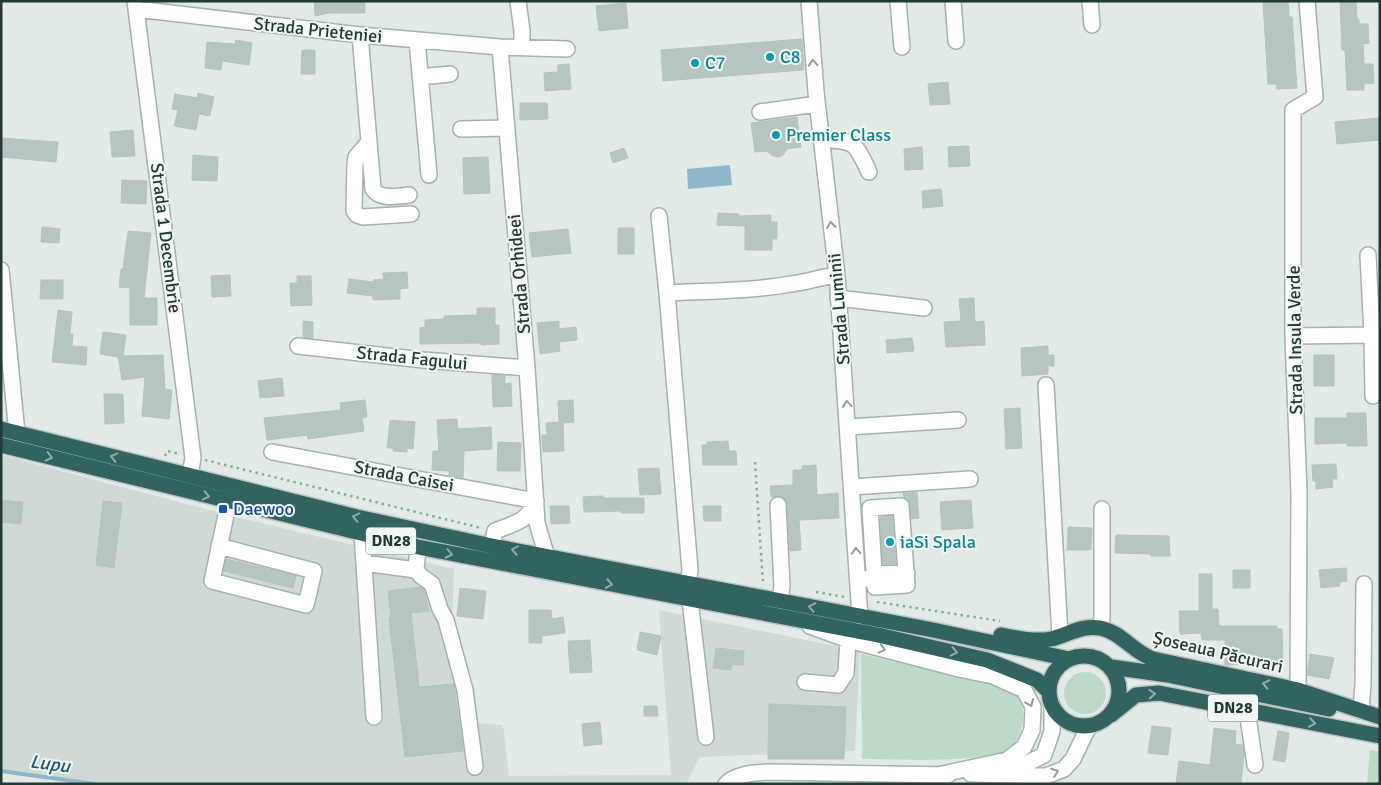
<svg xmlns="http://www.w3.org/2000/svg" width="1381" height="785" viewBox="0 0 1381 785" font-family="Signika,sans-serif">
	<rect width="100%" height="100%" fill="#e1eae7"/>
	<path fill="#cfdad6" d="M1 455 236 517 454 569 452 623 475 723 503 725 509 776 671 775 659 610 860 651 855 751 700 757 686 784H104L1 773Z"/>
	<path fill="#bbdac8" d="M861 654 1014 689C1022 698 1024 710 1023 721 1022 729 1018 740 1013 746 996 765 890 759 862 759Z
		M1064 693a21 21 0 1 1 42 0a21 21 0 1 1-42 0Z
		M1370 750 1380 752V784H1367Z"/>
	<path fill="#8db8cb" d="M730 165 732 185 688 189 687 169Z"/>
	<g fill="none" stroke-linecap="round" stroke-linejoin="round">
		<path stroke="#8db8cb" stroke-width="4" d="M1 771 95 784"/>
	</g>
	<path fill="#b6c5c1" stroke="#b4c3bf" d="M314 1H365V13H329L315 16Z
		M1263 1H1288L1289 17H1292L1297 88 1277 89 1276 84H1268Z
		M1340 1H1356L1357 19H1359V24H1368L1369 43 1363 44 1364 64H1373L1374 83 1364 84V90H1347L1345 50H1342Z
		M626 3 628 28 599 31 596 6Z
		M802 39 804 70 663 81 661 50Z
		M236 40 252 43 249 65 222 61 221 70 205 68 207 42 235 44Z
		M302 50H315V74H301Z
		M569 64 571 89 545 91 544 73 558 72V65Z
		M948 82 950 104 930 105 928 84Z
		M198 93 214 97 210 116 199 114 196 130 174 126 178 110 172 109 175 94 197 98Z
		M520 103H547L548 119 520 120Z
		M797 117 801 147 787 149 783 155 779 157 773 156 767 151 755 152 751 123Z
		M1380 118V140L1337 144 1335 122Z
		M133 130 135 156 112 157 110 132Z
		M1 138 58 142 56 162 1 157Z
		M969 146 970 166 949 167 948 147Z
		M922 147 923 169 905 170 904 149Z
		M624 148 628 158 613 163 610 153Z
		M193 155 218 157 217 181 192 180Z
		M488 157 490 193 464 194 463 158Z
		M122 180 147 181 146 204 121 203Z
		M941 189 943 206 923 208 922 191Z
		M718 213 739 214V216L771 215V222H777V239H772V250H745V226L717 225Z
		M42 227 60 229 59 243 41 242Z
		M618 228H634V254H618Z
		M568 229 571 253 532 257 529 233Z
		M128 231 151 233 144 298H157V325H130V288L119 287 121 269H123Z
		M407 272 408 288 400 289V299L373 300V296L347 293 349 279 373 282V280L384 279 383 273Z
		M230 275 231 296 212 297 211 276Z
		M297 276H311L312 305 291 306 290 283H297Z
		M41 280H63V299H40Z
		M974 298 975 322 984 321 985 345 946 347 944 322 961 321 959 299Z
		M477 308H495V325H499V344L481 345V343L420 344V328L425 327V320L444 319V316L477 315Z
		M58 310 72 312 70 334H73L72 346 87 347 86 365 52 362Z
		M303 321 313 322V338L303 337Z
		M559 321V329L576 327 577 340 559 342 560 351 540 354 537 323Z
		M103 332 126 335 123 356 163 355 165 389 172 390 169 419 142 416 145 377 122 380 118 357 100 354Z
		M912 338 914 351 887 353 886 340Z
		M1048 346V355H1054V366H1048V374L1022 376 1021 348Z
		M1314 355H1334V386H1314Z
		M492 375 505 376V384L511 383 512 406 493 407Z
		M282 378 284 396 260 398 258 381Z
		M104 394H123L124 423 105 424Z
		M365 400 367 417 362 418 364 431 308 439 307 435 267 440 264 418 341 410 340 403Z
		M573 400 574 422 563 423 564 451 543 452 542 435H547L546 423 559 422 558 401Z
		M1020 408 1022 448 1006 449 1004 409Z
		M1347 413H1366L1367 446H1347V443L1315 444V418H1347Z
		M457 419 458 429 491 427 492 449 464 451 463 478 449 475V471L432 470 433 451H439L437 420Z
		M390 420 415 422 413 449 407 448V452L393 451V448H387Z
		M728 441 729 451H736L737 465H703L702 445H707V442Z
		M498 442 521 443 520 471H497Z
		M1336 464 1337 479H1332L1333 487 1316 489V481H1313L1312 465Z
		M816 465 817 495 838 493 839 518 799 520 801 550 790 551 787 504 782 496 771 497 770 486 793 485V470H802V466Z
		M659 468 661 494 640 495 638 469Z
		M917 492 919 518 911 519 910 505 908 500 904 497 903 493Z
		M603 496V498H644V513H621V511L584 512 583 497Z
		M1 500 23 502 21 524 1 522Z
		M971 500 973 528 942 530 940 502Z
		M103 501 122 503 114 568 96 565Z
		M550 506H569L570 523 551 524Z
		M703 506H721V521H704Z
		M892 516 896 564H883L880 517Z
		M1068 527 1092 528 1091 550H1067Z
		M1116 535 1169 536 1170 556H1151V554L1115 553Z
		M226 559 296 576 293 588 224 571Z
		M1346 568 1347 581 1340 582V586L1321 588 1319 570Z
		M1233 570H1250V588H1233Z
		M1199 574H1212V609H1218L1219 626H1277V629H1282L1283 663 1225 665V640H1202L1201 633 1180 634 1179 611H1199Z
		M421 587 424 590 429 611 411 613 419 687 454 684 463 751 405 757 389 618H391L388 591Z
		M460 588 486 591 483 619 457 616Z
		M529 610H551L552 619 563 617 565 633 542 636V643H529Z
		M640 632 661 636 657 655 637 650Z
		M590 640 592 672 570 673 568 641Z
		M716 648 744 651 743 665 732 664 731 670 713 668Z
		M1310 654 1334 658 1329 679 1307 675Z
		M769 704 846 707 844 759H768Z
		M644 706H657L658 716H644Z
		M600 722 602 744 584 746 582 724Z
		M1152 726 1171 728 1168 755 1148 753Z
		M1214 728 1236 731 1235 744 1243 745 1244 755 1241 784H1176L1179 761 1210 765Z
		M1278 731 1289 733 1285 762 1273 760Z"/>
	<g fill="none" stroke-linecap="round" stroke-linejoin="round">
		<defs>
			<path id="minor" d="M135 1 193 458 190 475
				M518 1 522 31V47
				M809 1 816 92 837 275 860 617
				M898 1 902 47
				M953 1 956 41
				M1090 1 1092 25
				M136 9 360 35 500 47 567 49
				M360 35 373 189C380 200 397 196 409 195
				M417 40 429 175
				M500 47 527 368 537 523 547 557
				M420 77 450 74
				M760 112 817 104
				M461 129 507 128
				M821 139C855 142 854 140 869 172
				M369 142 356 157 355 164 354 211 357 215 363 217 411 214
				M659 216 667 293 690 570 688 583
				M1 270 17 433
				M667 293C708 291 751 291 791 284 807 282 821 277 837 275
				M838 298 924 308
				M1372 335 1373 396
				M1293 336 1372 335 1368 255
				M298 346 423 360 527 368
				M1046 385 1060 636
				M849 427 958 420
				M272 452 536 501
				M852 487 970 479
				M778 505 782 586 780 601
				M901 506 907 585 875 587 870 508Z
				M362 534 374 717
				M219 546 314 571 306 605 212 581 229 501
				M492 546 495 531C515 523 527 522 536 501
				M418 547 416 570 421 576 432 584 440 609 446 620 465 690 475 767
				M364 563 416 570
				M867 579 874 574 907 573
				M690 600 706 737
				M810 626 848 640 959 669 993 676 1024 690 1033 707 1032 730 1024 747 1007 760 938 775
				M1100 628 1102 618V509
				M805 682 838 685 846 673 848 640
				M1298 690 1299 493 1293 336V110L1315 97 1307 1
				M1247 710 1255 765
				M1361 711 1363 684 1364 584
				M1008 773 1044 755 1052 731V705
				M971 774 1046 776 1064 769 1073 759 1089 726
				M726 784C737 773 755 773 769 772L948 775"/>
			<path id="highway" d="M1 429 357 517 492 546 933 630 1069 659
				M1 445 418 547 878 635 987 660 1037 680 1049 692
				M1001 635C1016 638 1035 642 1051 639 1068 635 1081 625 1100 628 1121 632 1133 652 1153 659L1298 690 1380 717
				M1049 691a35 35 0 1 1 70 0a35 35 0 1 1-70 0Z
				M1111 667 1168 675 1329 709
				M1111 715 1136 695 1159 693 1380 736"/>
		</defs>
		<use href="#minor" stroke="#a4b1af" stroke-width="18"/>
		<use href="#highway" stroke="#bdc4c3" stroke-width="18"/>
		<path stroke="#84aba5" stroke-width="2.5" stroke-dasharray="2.5 4" stroke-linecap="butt" d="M165 456 167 451 180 454
			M205 460 481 528
			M755 462 763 583
			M816 592 845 597
			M877 602 1000 621"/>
		<use href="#minor" stroke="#fff" stroke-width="15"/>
		<use href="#highway" stroke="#316360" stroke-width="15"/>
	</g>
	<defs><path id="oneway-chevron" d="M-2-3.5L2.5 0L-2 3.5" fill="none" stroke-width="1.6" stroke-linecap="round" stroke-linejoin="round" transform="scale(1.25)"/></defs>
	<g stroke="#919c9b">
		<use href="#oneway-chevron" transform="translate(813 63) rotate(-94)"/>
		<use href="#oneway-chevron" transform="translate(831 225) rotate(-97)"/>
		<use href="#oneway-chevron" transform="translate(847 404) rotate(-95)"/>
		<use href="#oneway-chevron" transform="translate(856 551) rotate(-94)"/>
		<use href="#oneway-chevron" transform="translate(882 649) rotate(15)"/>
		<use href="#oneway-chevron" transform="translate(1030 703) rotate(67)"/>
		<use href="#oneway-chevron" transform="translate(1055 772) rotate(-21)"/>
	</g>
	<g stroke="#91adaa">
		<use href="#oneway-chevron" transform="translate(49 457) rotate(14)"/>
		<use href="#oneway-chevron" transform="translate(114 457) rotate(-166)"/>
		<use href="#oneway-chevron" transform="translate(206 496) rotate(13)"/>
		<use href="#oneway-chevron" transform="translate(356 517) rotate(-167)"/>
		<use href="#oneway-chevron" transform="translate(515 550) rotate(-169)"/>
		<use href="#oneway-chevron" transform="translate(449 554) rotate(12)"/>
		<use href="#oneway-chevron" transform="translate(609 584) rotate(11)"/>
		<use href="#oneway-chevron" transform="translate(812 607) rotate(-168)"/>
		<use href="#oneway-chevron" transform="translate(954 652) rotate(13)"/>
		<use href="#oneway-chevron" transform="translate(1266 684) rotate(-168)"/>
		<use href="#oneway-chevron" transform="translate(1152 694) rotate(-2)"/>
		<use href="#oneway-chevron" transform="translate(1312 723) rotate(10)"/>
	</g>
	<g fill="#0f9aa8" stroke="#f1f7f5" stroke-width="2">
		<circle cx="770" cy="57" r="5"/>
		<circle cx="695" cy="63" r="5"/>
		<circle cx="776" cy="135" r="5"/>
		<circle cx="890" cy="542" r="5"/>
	</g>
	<rect fill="#1a4fb4" stroke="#f1f7f5" stroke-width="2" x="218" y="504" width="10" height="10" rx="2.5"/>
	<g text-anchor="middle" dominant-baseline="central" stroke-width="4" stroke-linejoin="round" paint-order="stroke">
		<g fill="#f1f7f5" stroke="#617270" stroke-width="1">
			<rect x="366" y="527.5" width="50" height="27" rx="4"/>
			<rect x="1208" y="694.5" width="50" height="27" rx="4"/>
		</g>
		<g font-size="16" font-weight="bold" fill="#233937">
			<text x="391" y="541">DN28</text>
			<text x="1233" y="708">DN28</text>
		</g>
		<g font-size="18" fill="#233937" stroke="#f1f7f5">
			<text transform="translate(318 30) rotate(6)">Strada Prieteniei</text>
			<text transform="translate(166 238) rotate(83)">Strada 1 Decembrie</text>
			<text transform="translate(519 274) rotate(-95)">Strada Orhideei</text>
			<text transform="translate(839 309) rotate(-95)">Strada Luminii</text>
			<text transform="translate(1295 340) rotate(-91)">Strada Insula Verde</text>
			<text transform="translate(412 358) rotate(6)">Strada Fagului</text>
			<text transform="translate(404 476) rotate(11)">Strada Caisei</text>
			<text transform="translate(1218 652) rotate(13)">Șoseaua Păcurari</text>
		</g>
		<g font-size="18" fill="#0d838f" stroke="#f1f7f5" text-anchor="start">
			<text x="780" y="57">C8</text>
			<text x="705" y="63">C7</text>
			<text x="786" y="135">Premier Class</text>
			<text x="900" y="542">iaSi Spala</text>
		</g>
		<g font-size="18" fill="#164399" stroke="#f1f7f5" text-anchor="start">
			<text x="233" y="509">Daewoo</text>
		</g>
		<g font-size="19" font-style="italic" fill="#225770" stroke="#f1f7f5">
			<text transform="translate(50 764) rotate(8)">Lupu</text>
		</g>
	</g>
	<rect width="1381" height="785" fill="none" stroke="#233937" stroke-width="5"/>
</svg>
